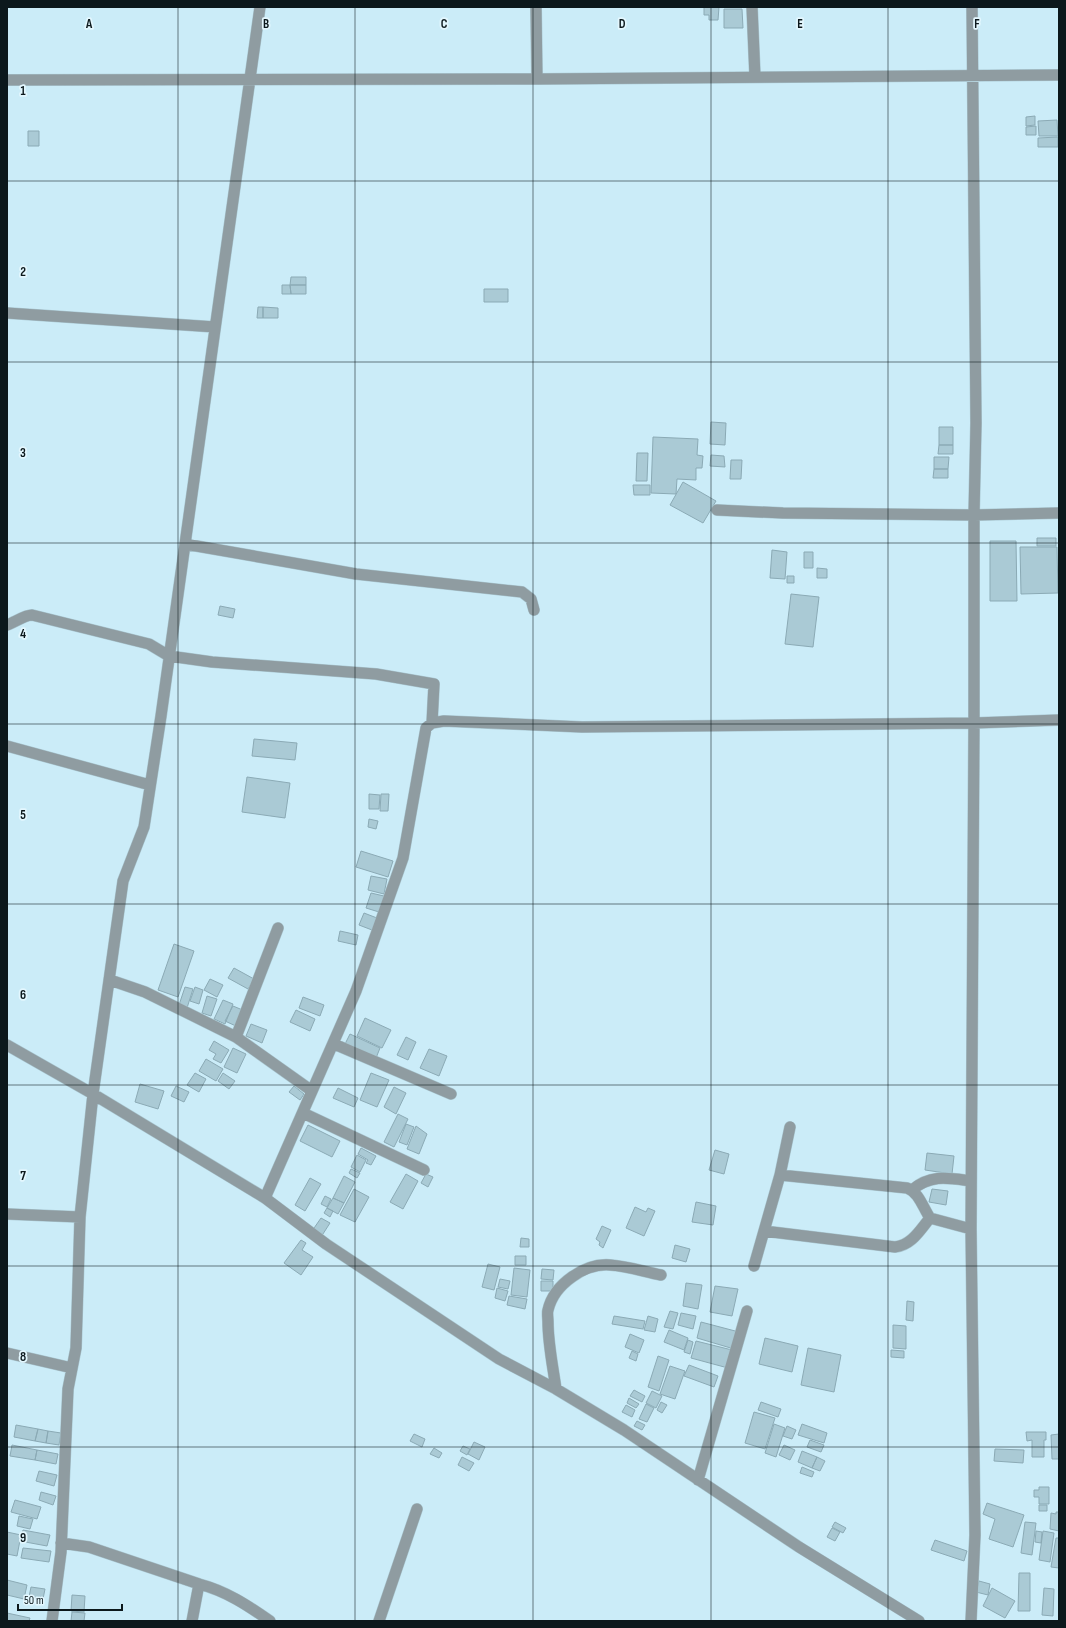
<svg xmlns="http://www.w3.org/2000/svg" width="1066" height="1628" viewBox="0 0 1066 1628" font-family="'Sofia Sans Condensed',sans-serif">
	<rect width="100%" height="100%" fill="#cbecf8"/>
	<path fill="#aacad5" stroke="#8baab5" d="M704 7H719L718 20H709V15H704Z
		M724 9H742L743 28H724Z
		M1035 116V125L1026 126V117Z
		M1057 120 1058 136H1039L1038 121Z
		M1036 126V135H1026V127Z
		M28 131H39V146H28Z
		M1058 137V147H1038V138Z
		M291 277H306V285H290Z
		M282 285H290L291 294H282Z
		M290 285H306V294H291Z
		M484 289H508V302H484Z
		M258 307H263V318H257Z
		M263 307 278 308V318H263Z
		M711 422 726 423 725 445 710 444Z
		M939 427H953V445H939Z
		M653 437 698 439 697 455 703 456 702 468H696V480L677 479 676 494 651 493Z
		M939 445H953V454H938Z
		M637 453H648L647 481H636Z
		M711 455 724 456 725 467 710 466Z
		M934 457H949L948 469H934Z
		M731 460H742L741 479H730Z
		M934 469H948V478H933Z
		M683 482 716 501 703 523 670 505Z
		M633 485H650V495H634Z
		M1037 538H1056V546H1037Z
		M990 541H1016L1017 601H990Z
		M1020 547H1057L1058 593 1021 594Z
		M772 550 787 552 785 579 770 578Z
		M804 552H813V568H804Z
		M817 568 827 569V578H817Z
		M787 576H794V583H787Z
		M791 594 819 597 813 647 785 644Z
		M220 606 235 609 233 618 218 615Z
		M254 739 297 743 295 760 252 756Z
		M247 777 290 783 285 818 242 812Z
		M369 794 380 795 379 809H369Z
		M381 794H389L388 811H380Z
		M369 819 378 821 376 829 368 827Z
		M361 851 393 861 388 877 356 867Z
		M371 876 387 879 384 894 368 890Z
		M371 893 384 896 379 912 366 908Z
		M364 913 377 918 372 930 359 925Z
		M340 931 358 935 356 945 338 941Z
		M174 944 194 951 178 997 158 990Z
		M234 968 254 979 248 989 228 978Z
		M210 979 223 985 217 997 204 990Z
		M185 987 193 989 187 1008 179 1005Z
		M195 987 203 990 199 1004 190 1001Z
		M207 996 217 999 211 1016 202 1013Z
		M303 997 324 1005 320 1016 299 1008Z
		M223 1000 233 1004 225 1024 214 1019Z
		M233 1006 245 1011 238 1027 225 1021Z
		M296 1010 315 1019 310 1031 290 1022Z
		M365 1018 391 1030 382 1048 357 1036Z
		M251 1024 267 1030 262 1043 246 1036Z
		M350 1034 380 1048 376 1058 345 1044Z
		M406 1037 416 1042 408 1060 397 1055Z
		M214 1041 229 1050 221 1063 213 1059 216 1054 209 1050Z
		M233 1048 246 1054 237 1073 224 1067Z
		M429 1049 447 1056 439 1076 420 1068Z
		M206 1059 223 1069 216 1081 199 1071Z
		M195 1073 206 1079 199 1092 187 1085Z
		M223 1073 235 1081 229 1089 218 1081Z
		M371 1073 389 1080 377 1107 360 1100Z
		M140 1084 164 1091 158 1109 135 1102Z
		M176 1086 189 1092 184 1102 171 1096Z
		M294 1086 304 1094 300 1100 289 1092Z
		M394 1087 406 1093 396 1114 384 1107Z
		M338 1088 358 1098 354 1107 333 1098Z
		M398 1114 408 1119 394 1147 384 1142Z
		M406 1124 414 1127 407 1145 399 1142Z
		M308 1125 340 1141 332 1157 300 1141Z
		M416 1126 427 1134 419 1154 407 1149Z
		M361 1148 376 1156 371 1165 366 1163 368 1160 358 1154Z
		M715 1150 729 1154 724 1174 709 1170Z
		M927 1153 954 1156 952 1174 925 1170Z
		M357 1155 366 1160 360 1172 351 1167Z
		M351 1169 360 1173 357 1178 349 1173Z
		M406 1174 418 1181 403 1209 390 1202Z
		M426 1174 433 1177 428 1187 421 1183Z
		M344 1176 355 1182 344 1203 333 1198Z
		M310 1178 321 1184 305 1211 295 1205Z
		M354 1189 369 1197 355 1222 340 1215Z
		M932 1189 948 1191 946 1205 929 1202Z
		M325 1196 331 1199 327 1207 321 1204Z
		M333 1198 344 1203 338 1214 327 1208Z
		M696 1202 716 1206 713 1225 692 1222Z
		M635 1207 646 1212 648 1208 655 1211 644 1236 626 1228Z
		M327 1208 333 1211 330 1217 324 1213Z
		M321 1218 330 1223 321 1237 312 1231Z
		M602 1226 611 1230 603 1248 599 1245 600 1242 596 1239Z
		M521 1238 529 1239V1247H520Z
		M301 1240 306 1243 302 1250 313 1257 301 1275 284 1263Z
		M675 1245 690 1249 686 1262 672 1258Z
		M515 1256H526V1265H515Z
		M488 1264 500 1267 494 1290 482 1287Z
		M514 1268 530 1270 527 1297 511 1295Z
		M542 1269 554 1270 553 1280 541 1279Z
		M500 1279 510 1281 508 1289 498 1287Z
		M541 1281H553V1291H541Z
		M686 1283 702 1285 698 1309 683 1306Z
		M715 1286 738 1289 732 1316 710 1312Z
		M497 1288 508 1291 505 1301 495 1298Z
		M509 1296 527 1299 525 1309 507 1305Z
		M907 1301 914 1302 913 1321 906 1320Z
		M670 1311 678 1313 673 1329 664 1327Z
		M681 1313 696 1316 693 1329 678 1325Z
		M614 1316 645 1321 643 1329 612 1324Z
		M648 1316 658 1319 655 1332 644 1330Z
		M701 1322 739 1332 734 1349 697 1338Z
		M893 1325 906 1326V1349L893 1348Z
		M669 1330 688 1338 684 1350 664 1342Z
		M630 1334 644 1340 639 1353 625 1347Z
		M765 1338 798 1346 792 1372 759 1364Z
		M688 1340 693 1342 690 1354 684 1352Z
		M696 1341 732 1350 728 1368 691 1358Z
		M808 1348 841 1355 834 1392 801 1385Z
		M891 1350 904 1351V1358L891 1357Z
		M632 1351 638 1354 636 1361 629 1358Z
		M658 1356 669 1360 659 1391 648 1387Z
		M689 1365 718 1376 714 1387 684 1376Z
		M670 1366 685 1371 675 1399 660 1394Z
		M634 1390 645 1396 642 1402 630 1396Z
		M652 1391 662 1396 656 1408 646 1403Z
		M629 1398 639 1404 636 1408 627 1403Z
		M661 1402 667 1405 662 1413 657 1410Z
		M761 1402 781 1409 778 1417 758 1410Z
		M646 1404 654 1408 647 1422 639 1419Z
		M626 1405 635 1410 632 1417 622 1412Z
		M754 1412 775 1418 765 1449 745 1443Z
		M637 1421 645 1425 642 1430 634 1426Z
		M774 1424 785 1428 776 1457 765 1453Z
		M802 1424 827 1433 824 1443 798 1435Z
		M16 1425 38 1429 35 1441 14 1437Z
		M787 1426 796 1430 792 1439 783 1436Z
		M38 1429 48 1431 46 1443 35 1441Z
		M48 1431 61 1433 59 1445 46 1443Z
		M1026 1432H1046V1440H1044V1457H1032V1440L1027 1441Z
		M414 1434 425 1439 422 1447 410 1441Z
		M1059 1434V1459H1052L1051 1435Z
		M810 1440 824 1445 821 1452 807 1447Z
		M474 1442 485 1447 479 1460 468 1454Z
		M12 1445 37 1450 35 1460 10 1456Z
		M784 1445 795 1450 790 1460 779 1455Z
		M463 1446 470 1449 467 1455 460 1451Z
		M434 1448 442 1453 439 1458 430 1454Z
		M995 1449 1024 1450 1023 1463 994 1461Z
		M37 1450 58 1454 56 1464 35 1460Z
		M802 1451 817 1457 812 1468 798 1462Z
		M462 1457 474 1463 469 1471 458 1465Z
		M817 1457 825 1461 820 1471 812 1468Z
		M802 1467 814 1472 812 1477 800 1473Z
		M39 1471 57 1475 54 1486 36 1481Z
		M1039 1487H1049V1504H1039V1497H1034V1490H1039Z
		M41 1492 56 1496 53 1505 39 1500Z
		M15 1500 41 1507 37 1519 11 1512Z
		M987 1503 1024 1515 1013 1547 989 1539 995 1519 983 1514Z
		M1039 1505H1047V1511H1039Z
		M1056 1512H1059V1531L1050 1529 1051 1513 1056 1514Z
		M19 1516 33 1519 30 1529 17 1526Z
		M835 1522 846 1528 843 1533 832 1527Z
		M1025 1522 1036 1523 1032 1555 1021 1553Z
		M832 1528 840 1532 835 1541 827 1537Z
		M23 1530 50 1535 47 1546 20 1541Z
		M1036 1531 1042 1532 1041 1543 1035 1542Z
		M1043 1531 1054 1533 1050 1562 1039 1560Z
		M7 1532 21 1535 17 1556 7 1554Z
		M1056 1538H1059V1568L1051 1567Z
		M935 1540 967 1551 964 1561 931 1550Z
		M23 1548 51 1551 49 1562 21 1558Z
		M1019 1573H1030V1611H1018Z
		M7 1580 27 1585 24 1599 7 1595Z
		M979 1581 990 1584 988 1595 976 1592Z
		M31 1587 45 1589 43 1599 29 1597Z
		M992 1588 1015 1601 1005 1618 983 1606Z
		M1044 1588 1054 1589 1053 1616 1042 1615Z
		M72 1595 85 1596 84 1612 71 1611Z
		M72 1612 85 1613 84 1621H71Z
		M7 1613 30 1618 29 1621H7Z"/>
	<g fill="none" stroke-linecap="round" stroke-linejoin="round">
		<defs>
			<path id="minor" d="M536 7 537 79
				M752 7 755 77
				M7 80 537 79 1059 75
				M7 313 215 327
				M717 510 783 513 974 515 1059 513
				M185 544 356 574 522 592 531 599 534 610
				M7 625C15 622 25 615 32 615L149 644 169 656 212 662 376 674 434 684 432 723
				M7 746 150 785
				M110 980 145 992 236 1037 312 1091
				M236 1037 278 928
				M334 1044 451 1094
				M7 1045 93 1094 265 1198 326 1244 499 1359 556 1389 624 1430 799 1547 919 1621
				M303 1113 424 1170
				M780 1175 790 1127
				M912 1190C931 1174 948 1178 971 1181
				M265 1198 356 991 403 858 426 728 432 723 444 721 582 727 974 723 1059 720
				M7 1214 80 1217
				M764 1231 895 1247C912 1245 920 1230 930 1218
				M754 1266 780 1175 907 1188C919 1192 923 1208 930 1218L971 1229
				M7 1353 72 1368
				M556 1389C553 1367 548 1344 548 1322 548 1318 547 1313 548 1310 554 1284 585 1263 610 1265 627 1266 645 1272 661 1275
				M698 1480 747 1311
				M61 1543 89 1547 199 1584 192 1621
				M199 1584C226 1591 247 1605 270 1621
				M52 1621 61 1552 68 1389 76 1348 80 1217 93 1094 123 881 144 827 161 716 260 7
				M379 1621 417 1509
				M971 1621 975 1535 971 1229 974 723V515L976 423 972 7"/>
		</defs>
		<use href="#minor" stroke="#a9c6d0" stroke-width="12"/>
		<use href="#minor" stroke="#8f9ca1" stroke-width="11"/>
	</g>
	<path fill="none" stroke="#0c181c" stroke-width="1" stroke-opacity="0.55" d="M178 7V1621M355 7V1621M533 7V1621M711 7V1621M888 7V1621M7 181H1059M7 362H1059M7 543H1059M7 724H1059M7 904H1059M7 1085H1059M7 1266H1059M7 1447H1059"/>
	<g font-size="13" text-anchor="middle" font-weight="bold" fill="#0c181c" stroke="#e3f7fe" stroke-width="3.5" stroke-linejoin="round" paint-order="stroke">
		<text x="89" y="28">A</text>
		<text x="266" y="28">B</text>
		<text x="444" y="28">C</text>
		<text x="622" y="28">D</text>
		<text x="800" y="28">E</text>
		<text x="977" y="28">F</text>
		<text x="23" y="95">1</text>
		<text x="23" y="276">2</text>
		<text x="23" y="457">3</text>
		<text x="23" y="638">4</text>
		<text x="23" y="819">5</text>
		<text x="23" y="999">6</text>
		<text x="23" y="1180">7</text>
		<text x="23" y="1361">8</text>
		<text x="23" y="1542">9</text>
	</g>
	<rect width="1066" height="1628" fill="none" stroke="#0c181c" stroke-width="16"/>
	<path d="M18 1604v6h104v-6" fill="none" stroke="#0c181c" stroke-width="2"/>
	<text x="24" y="1604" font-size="12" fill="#0c181c" stroke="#e3f7fe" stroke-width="3" paint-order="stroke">50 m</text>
</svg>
